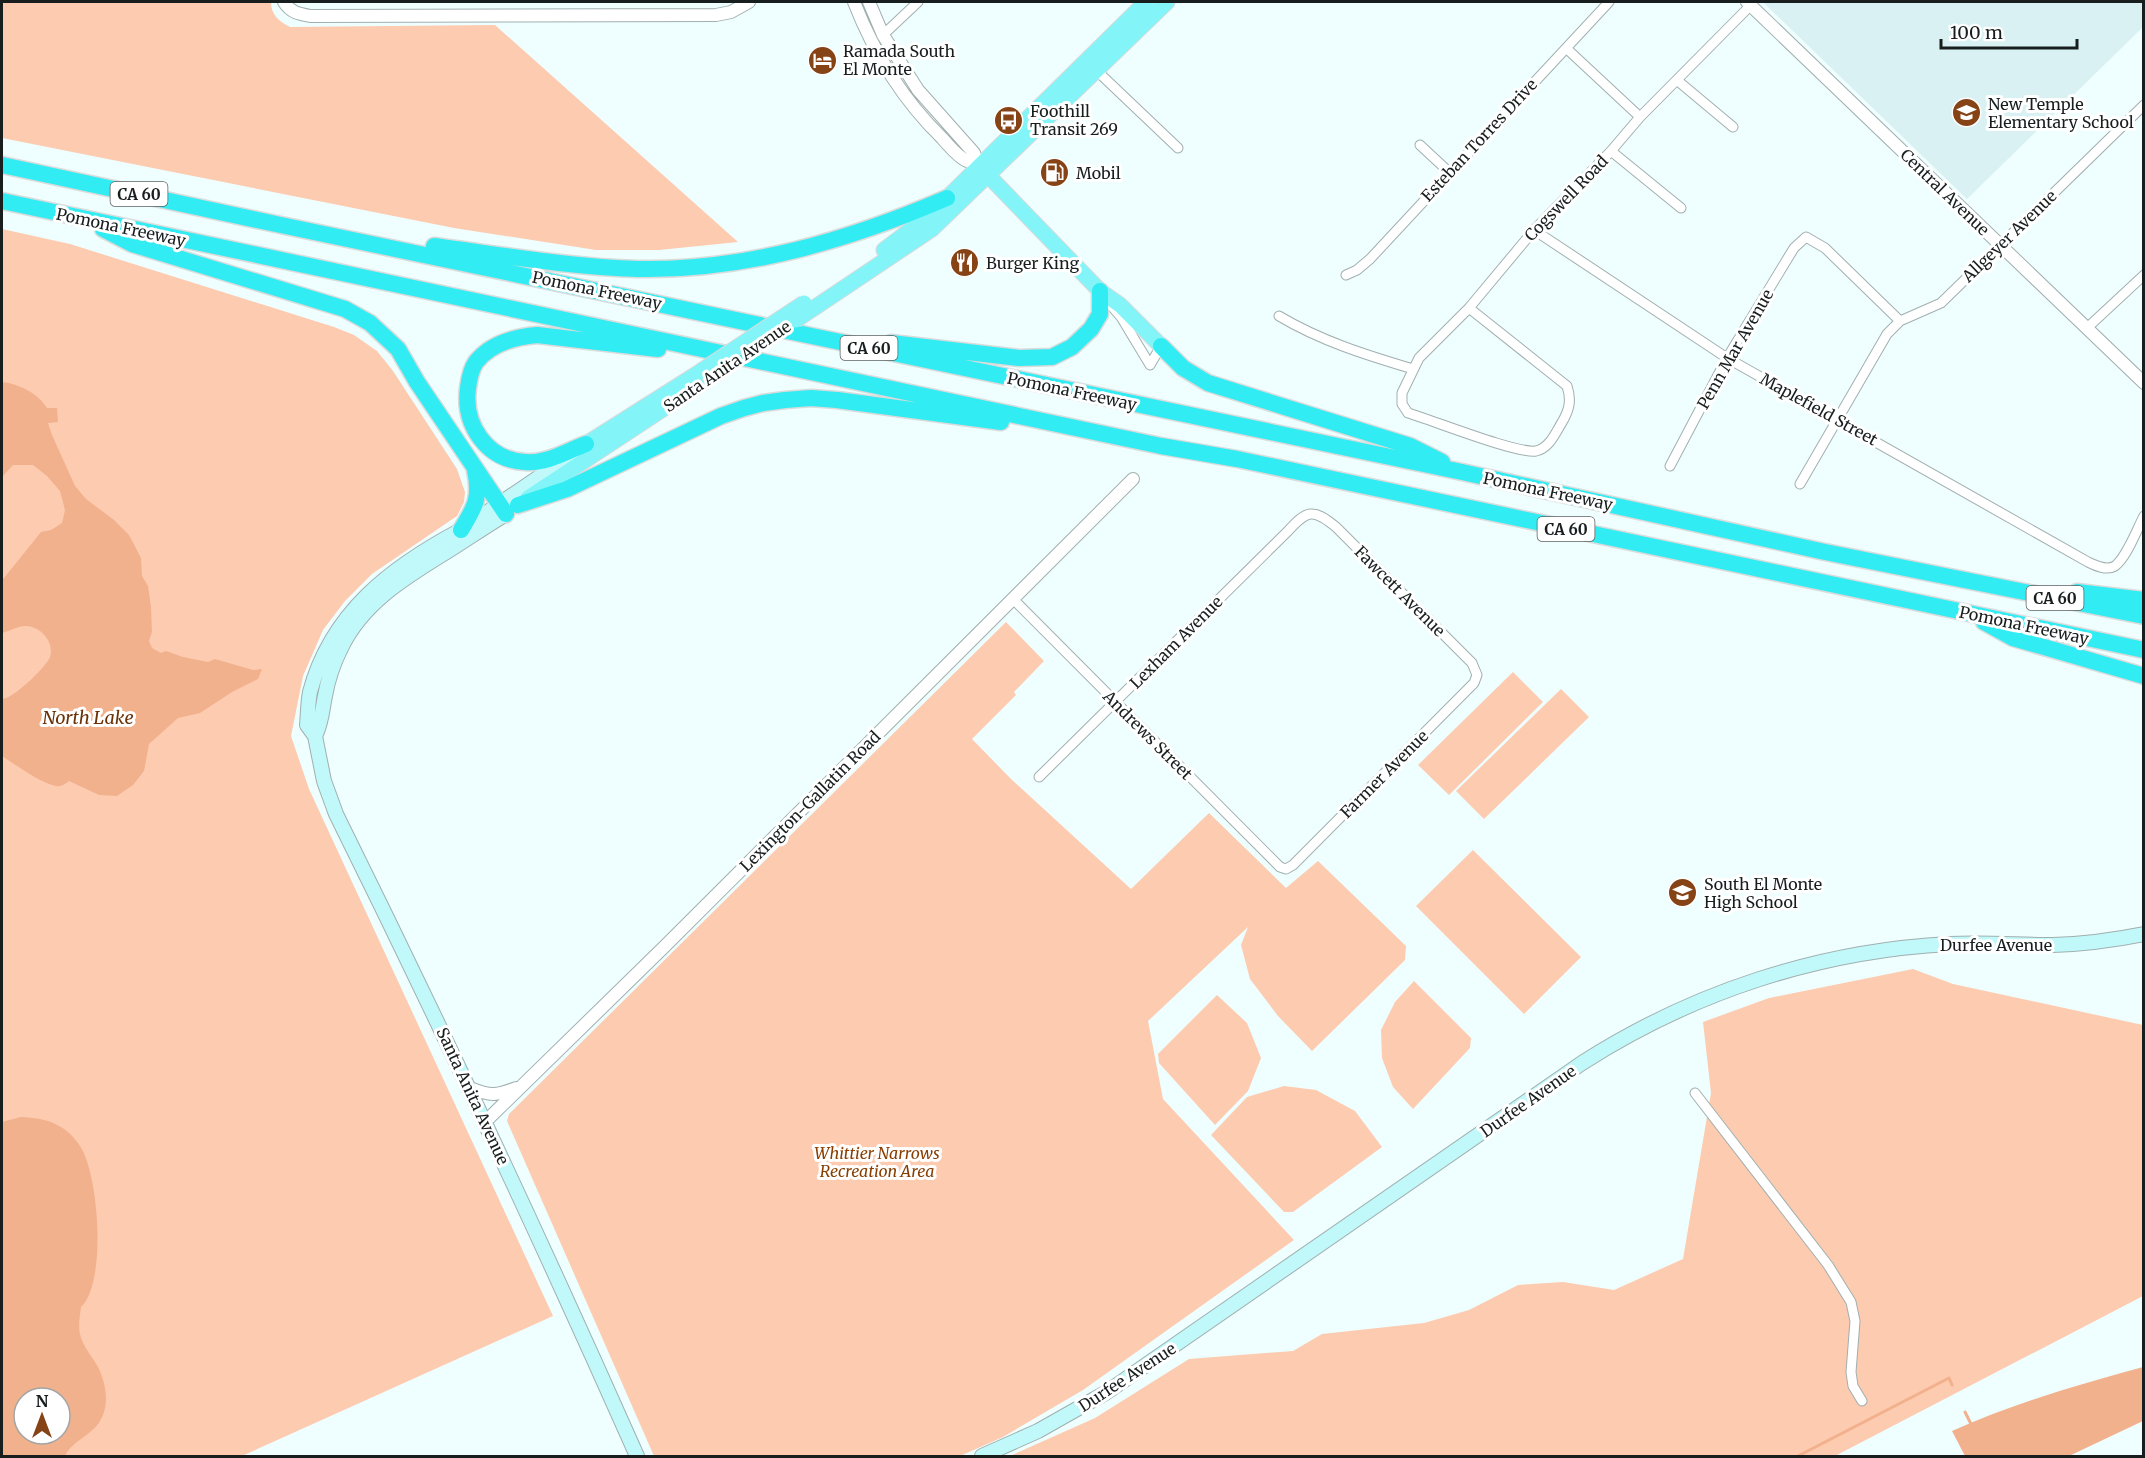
<svg xmlns="http://www.w3.org/2000/svg" width="2145" height="1458" viewBox="0 0 2145 1458" font-family="Merriweather,serif">
	<rect width="100%" height="100%" fill="#effefe"/>
	<path fill="#d9f1f2" d="M1763 2H2143V27L1967 199Z"/>
	<path fill="#fdcbb0" fill-rule="evenodd" d="M2 2H271C271 15 279 21 290 27L495 25 738 242 659 250H596L454 228 2 138Z
		M2 229 70 244 334 327 354 335 377 351 393 371 457 469 465 492 464 502 457 516 372 574 345 601 323 630 303 676 291 736 309 789 553 1316 242 1456H2ZM24 1398H60V1434H24Z
		M1006 622 1044 661 1014 692 1016 695 972 739 1011 779 1131 889 1209 813 1286 888 1318 861 1406 946 1405 960 1312 1051 1278 1016 1250 979 1241 945 1248 927 1148 1021 1163 1099 1294 1240 1083 1390 1003 1437 960 1456H654L507 1121 509 1114Z
		M1513 672 1543 702 1449 795 1418 765Z
		M1561 689 1589 717 1484 819 1456 791Z
		M1473 850 1581 957 1524 1014 1416 906Z
		M1913 969 1953 984 2143 1025V1296L1835 1456H1010L1095 1418 1189 1359 1293 1351 1322 1334 1424 1323 1469 1310 1518 1285 1563 1282 1614 1290 1683 1259 1711 1093 1703 1022 1769 998Z
		M1414 981 1471 1038 1470 1048 1413 1109 1393 1087 1382 1058 1381 1030 1395 1002Z
		M1217 995 1247 1023 1261 1058 1248 1091 1215 1125 1159 1063 1158 1054Z
		M1284 1086 1316 1090 1355 1111 1382 1147 1293 1212H1284L1211 1135 1247 1097Z"/>
	<path fill="#f2b18d" fill-rule="evenodd" d="M2 382C19 384 38 393 47 408H57L58 422 48 423 52 435 75 486 86 499 114 520 129 535 141 558 142 576 148 586 151 607 152 632 149 641 152 648 161 653 166 651 183 657 208 662 215 659 253 670 262 669 258 679 232 692 200 713 178 718 149 744 144 771 133 785 117 796 99 795 69 781C65 784 62 787 56 786 40 783 16 765 2 756V699C4 698 8 698 10 696 19 692 47 666 50 657 55 641 39 625 24 626 16 627 9 631 2 633V579L4 578 41 532 51 530 62 523 65 510 60 491 47 476 33 465H13L2 477Z
		M21 1117C46 1118 66 1124 80 1146 99 1174 107 1283 81 1307 80 1316 78 1326 80 1334 83 1347 92 1356 98 1367 106 1383 110 1405 100 1421 91 1436 73 1440 65 1456H2V1122ZM24 1398H60V1434H24Z
		M2143 1367V1421L2069 1456H1965L1952 1431C2014 1403 2078 1385 2143 1367Z"/>
	<g fill="none" stroke-linecap="round" stroke-linejoin="round">
		<path stroke="#f2b18d" stroke-width="3" d="M1965 1412 1972 1426
			M1798 1456 1949 1378 1952 1385"/>
		<defs>
			<path id="minor" d="M883 35 918 2
				M1566 48 1640 117
				M1096 70 1178 148
				M1678 81 1733 127
				M1420 145 1449 172
				M1611 151 1681 208
				M1534 230 1727 358 2088 562C2096 566 2107 571 2115 566 2127 557 2137 529 2144 516
				M1346 275 1357 270 1370 259 1609 2
				M1109 303 1121 317 1150 365 1161 346
				M1469 308 1567 386C1572 401 1569 411 1561 424 1555 434 1549 448 1536 451 1517 454 1432 420 1408 413L1402 404V393L1419 358 1469 308 1534 230 1611 151 1640 117 1751 5
				M1279 316C1321 341 1366 355 1413 369
				M2087 328 2144 275
				M1670 466 1727 358 1794 248 1806 237 1825 248 1900 321
				M1800 484 1887 334 1900 321 1941 303 2144 105
				M1013 599 1280 867 1286 869 1293 865 1474 683 1477 675 1472 663 1336 527C1313 508 1307 510 1288 531L1039 777
				M1695 1093 1828 1265 1851 1302 1855 1321 1851 1372 1853 1386 1862 1401"/>
			<path id="tertiary" d="M284 2C291 13 299 14 311 16L716 15 731 12 749 2
				M854 2C874 53 902 99 942 138 948 145 955 153 962 158 967 162 974 163 979 166
				M869 2 883 35 918 90 974 153 979 166
				M1747 2 2144 383
				M470 1088C490 1096 496 1096 516 1088
				M486 1121 664 947 1133 479"/>
			<path id="secondary" d="M570 456 461 530C391 567 331 613 310 692 308 702 308 714 307 725L315 736 324 781 336 814C441 1026 541 1240 637 1456
				M315 736C322 722 322 710 325 696 328 679 333 664 341 648 363 602 406 577 448 551 467 539 486 526 506 514
				M982 1456 1038 1431 1107 1392 1582 1063C1693 992 1818 951 1949 944 1984 942 2019 945 2053 945 2083 944 2114 940 2144 934"/>
			<path id="primary" d="M981 168 1100 291 1120 305 1161 346
				M884 250 913 228 947 198 1146 2
				M817 306 932 229 1167 2
				M586 444 692 377
				M528 498 707 380"/>
			<path id="motorway" d="M2 165 276 224 1462 472 1825 552 2144 616
				M2 201 1161 446 1237 459 2144 650
				M103 229 132 244 345 309 370 323 398 349 417 382 506 514
				M434 246C502 255 570 267 638 269 745 271 849 240 947 198
				M891 343 1019 358 1052 357 1072 347 1091 329 1100 314V291
				M1161 346 1183 368 1208 383 1410 446 1442 462
				M586 444C567 451 547 464 525 462 487 460 463 425 468 388 469 380 471 369 476 362 491 343 515 337 537 335L658 349
				M518 505 567 489 721 416 744 408 763 403 785 400 811 398 837 400 1001 422
				M461 530C475 507 481 498 475 470
				M2077 592 2144 600
				M1984 622 2013 638 2144 676"/>
		</defs>
		<use href="#minor" stroke="#a1afaf" stroke-width="11"/>
		<use href="#tertiary" stroke="#a1afaf" stroke-width="14"/>
		<use href="#secondary" stroke="#a1afaf" stroke-width="16"/>
		<use href="#primary" stroke="#dadbdb" stroke-width="17"/>
		<use href="#motorway" stroke="#dadbdb" stroke-width="19"/>
		<use href="#minor" stroke="#fff" stroke-width="9"/>
		<use href="#tertiary" stroke="#fff" stroke-width="12"/>
		<use href="#secondary" stroke="#c1f9fb" stroke-width="14"/>
		<use href="#primary" stroke="#83f4f7" stroke-width="15"/>
		<use href="#motorway" stroke="#31ecf2" stroke-width="16"/>
		<defs>
			<path id="primary-bridge" d="M796 320 817 306
				M692 377 804 303"/>
		</defs>
		<use href="#primary-bridge" stroke="#dadbdb" stroke-width="17" stroke-linecap="butt"/>
		<use href="#primary-bridge" stroke="#83f4f7" stroke-width="15"/>
	</g>
	<defs>
		<symbol id="hotel-disc" viewBox="-11 -11 22 22"><circle r="9.5" fill="#864315" stroke="#fff"/><path d="M-6-4.5h1.5V1H6V5H4.5V3h-9V5H-6ZM-4 0a1.8 1.8 0 1 1 3.6 0ZM.5 0V-2.5h3Q6-2.5 6 0Z" fill="#fff"/></symbol>
		<symbol id="school-disc" viewBox="-11 -11 22 22"><circle r="9.5" fill="#864315" stroke="#fff"/><path d="M0-5L7-2L0 1L-7-2ZM-4 1L0 2.5L4 1V4Q0 6-4 4Z" fill="#fff"/></symbol>
		<symbol id="bus-disc" viewBox="-11 -11 22 22"><circle r="9.5" fill="#864315" stroke="#fff"/><path d="M-5-6H5V4H4V6H2V4H-2V6H-4V4H-5ZM-3.5-4V0h7V-4ZM-3.5 1.2v1.5H-2V1.2ZM2 1.2v1.5H3.5V1.2Z" fill="#fff"/></symbol>
		<symbol id="fuel-disc" viewBox="-11 -11 22 22"><circle r="9.5" fill="#864315" stroke="#fff"/><path d="M-5.5-6h7V0h2V4h1.3V-2.5L3-4.5l.8-.8L6-3V5H2.5V1h-1V6h-7ZM-4.2-4.7v3.2H.2V-4.7Z" fill="#fff"/></symbol>
		<symbol id="restaurant-disc" viewBox="-11 -11 22 22"><circle r="9.5" fill="#864315" stroke="#fff"/><path d="M-5-6h1v4h1v-4h1v4h1v-4h1v5L-1.5 .5V6h-2V.5L-5-1ZM5-6V6H3V1.5H1.5Q1.5-4 5-6Z" fill="#fff"/></symbol>
	</defs>
	<g fill-rule="evenodd">
		<use href="#hotel-disc" x="806" y="44" width="33" height="33"/>
		<use href="#school-disc" x="1950" y="96" width="33" height="33"/>
		<use href="#bus-disc" x="992" y="104" width="33" height="33"/>
		<use href="#fuel-disc" x="1038" y="156" width="33" height="33"/>
		<use href="#restaurant-disc" x="948" y="246" width="33" height="33"/>
		<use href="#school-disc" x="1666" y="876" width="33" height="33"/>
	</g>
	<g text-anchor="middle" dominant-baseline="central" stroke-width="6" stroke-linejoin="round" paint-order="stroke">
		<g fill="#fff" stroke="#5d6262" stroke-width="1.5">
			<rect x="110.5" y="182" width="57" height="24" rx="4.5"/>
			<rect x="840.5" y="336" width="57" height="24" rx="4.5"/>
			<rect x="1537.5" y="517" width="57" height="24" rx="4.5"/>
			<rect x="2026.5" y="586" width="57" height="24" rx="4.5"/>
		</g>
		<g font-size="15" font-weight="bold" fill="#181e1e">
			<text x="139" y="194">CA 60</text>
			<text x="869" y="348">CA 60</text>
			<text x="1566" y="529">CA 60</text>
			<text x="2055" y="598">CA 60</text>
		</g>
		<g font-size="16" fill="#181e1e" stroke="#fff" text-anchor="start">
			<text x="843" y="51">Ramada South<tspan x="843" dy="18">El Monte</tspan></text>
			<text x="1988" y="104">New Temple<tspan x="1988" dy="18">Elementary School</tspan></text>
			<text x="1030" y="111">Foothill<tspan x="1030" dy="18">Transit 269</tspan></text>
			<text x="1076" y="173">Mobil</text>
			<text x="986" y="263">Burger King</text>
			<text x="1704" y="884">South El Monte<tspan x="1704" dy="18">High School</tspan></text>
		</g>
		<g font-size="16" fill="#181e1e" stroke="#fff">
			<text transform="translate(1479 140) rotate(-47)">Esteban Torres Drive</text>
			<text transform="translate(1945 192) rotate(44)">Central Avenue</text>
			<text transform="translate(1566 198) rotate(-46)">Cogswell Road</text>
			<text transform="translate(121 227) rotate(12)">Pomona Freeway</text>
			<text transform="translate(2009 236) rotate(-44)">Allgeyer Avenue</text>
			<text transform="translate(597 290) rotate(12)">Pomona Freeway</text>
			<text transform="translate(1735 349) rotate(-60)">Penn Mar Avenue</text>
			<text transform="translate(727 366) rotate(-34)">Santa Anita Avenue</text>
			<text transform="translate(1072 391) rotate(12)">Pomona Freeway</text>
			<text transform="translate(1819 409) rotate(29)">Maplefield Street</text>
			<text transform="translate(1548 491) rotate(12)">Pomona Freeway</text>
			<text transform="translate(1400 591) rotate(45)">Fawcett Avenue</text>
			<text transform="translate(2024 625) rotate(12)">Pomona Freeway</text>
			<text transform="translate(1176 642) rotate(-45)">Lexham Avenue</text>
			<text transform="translate(1148 735) rotate(45)">Andrews Street</text>
			<text transform="translate(1384 774) rotate(-45)">Farmer Avenue</text>
			<text transform="translate(810 801) rotate(-45)">Lexington-Gallatin Road</text>
			<text x="1996" y="945">Durfee Avenue</text>
			<text transform="translate(473 1096) rotate(65)">Santa Anita Avenue</text>
			<text transform="translate(1528 1101) rotate(-35)">Durfee Avenue</text>
			<text transform="translate(1127 1377) rotate(-33)">Durfee Avenue</text>
		</g>
		<g font-size="16" font-style="italic" fill="#893e00" stroke="#fff">
			<text x="877" y="1153">Whittier Narrows<tspan x="877" dy="18">Recreation Area</tspan></text>
		</g>
		<g font-size="18" font-style="italic" fill="#6b3107" stroke="#fff">
			<text x="88" y="717">North Lake</text>
		</g>
	</g>
	<rect width="2145" height="1458" fill="none" stroke="#181e1e" stroke-width="6"/>
	<g transform="translate(42 1416)"><circle r="28" fill="#ffffff" stroke="#a3a5a5" stroke-width="1.5"/>
	<path d="M0-4.5L10 22L0 15L-10 22Z" fill="#864315"/>
	<text y="-9" font-size="16" font-weight="bold" text-anchor="middle" fill="#181e1e">N</text>
	</g>
	<path d="M1941 39v9h136v-9" fill="none" stroke="#181e1e" stroke-width="3"/>
	<text x="1950" y="39" font-size="18" fill="#181e1e" stroke="#ffffff" stroke-width="4.5" paint-order="stroke">100 m</text>
</svg>
